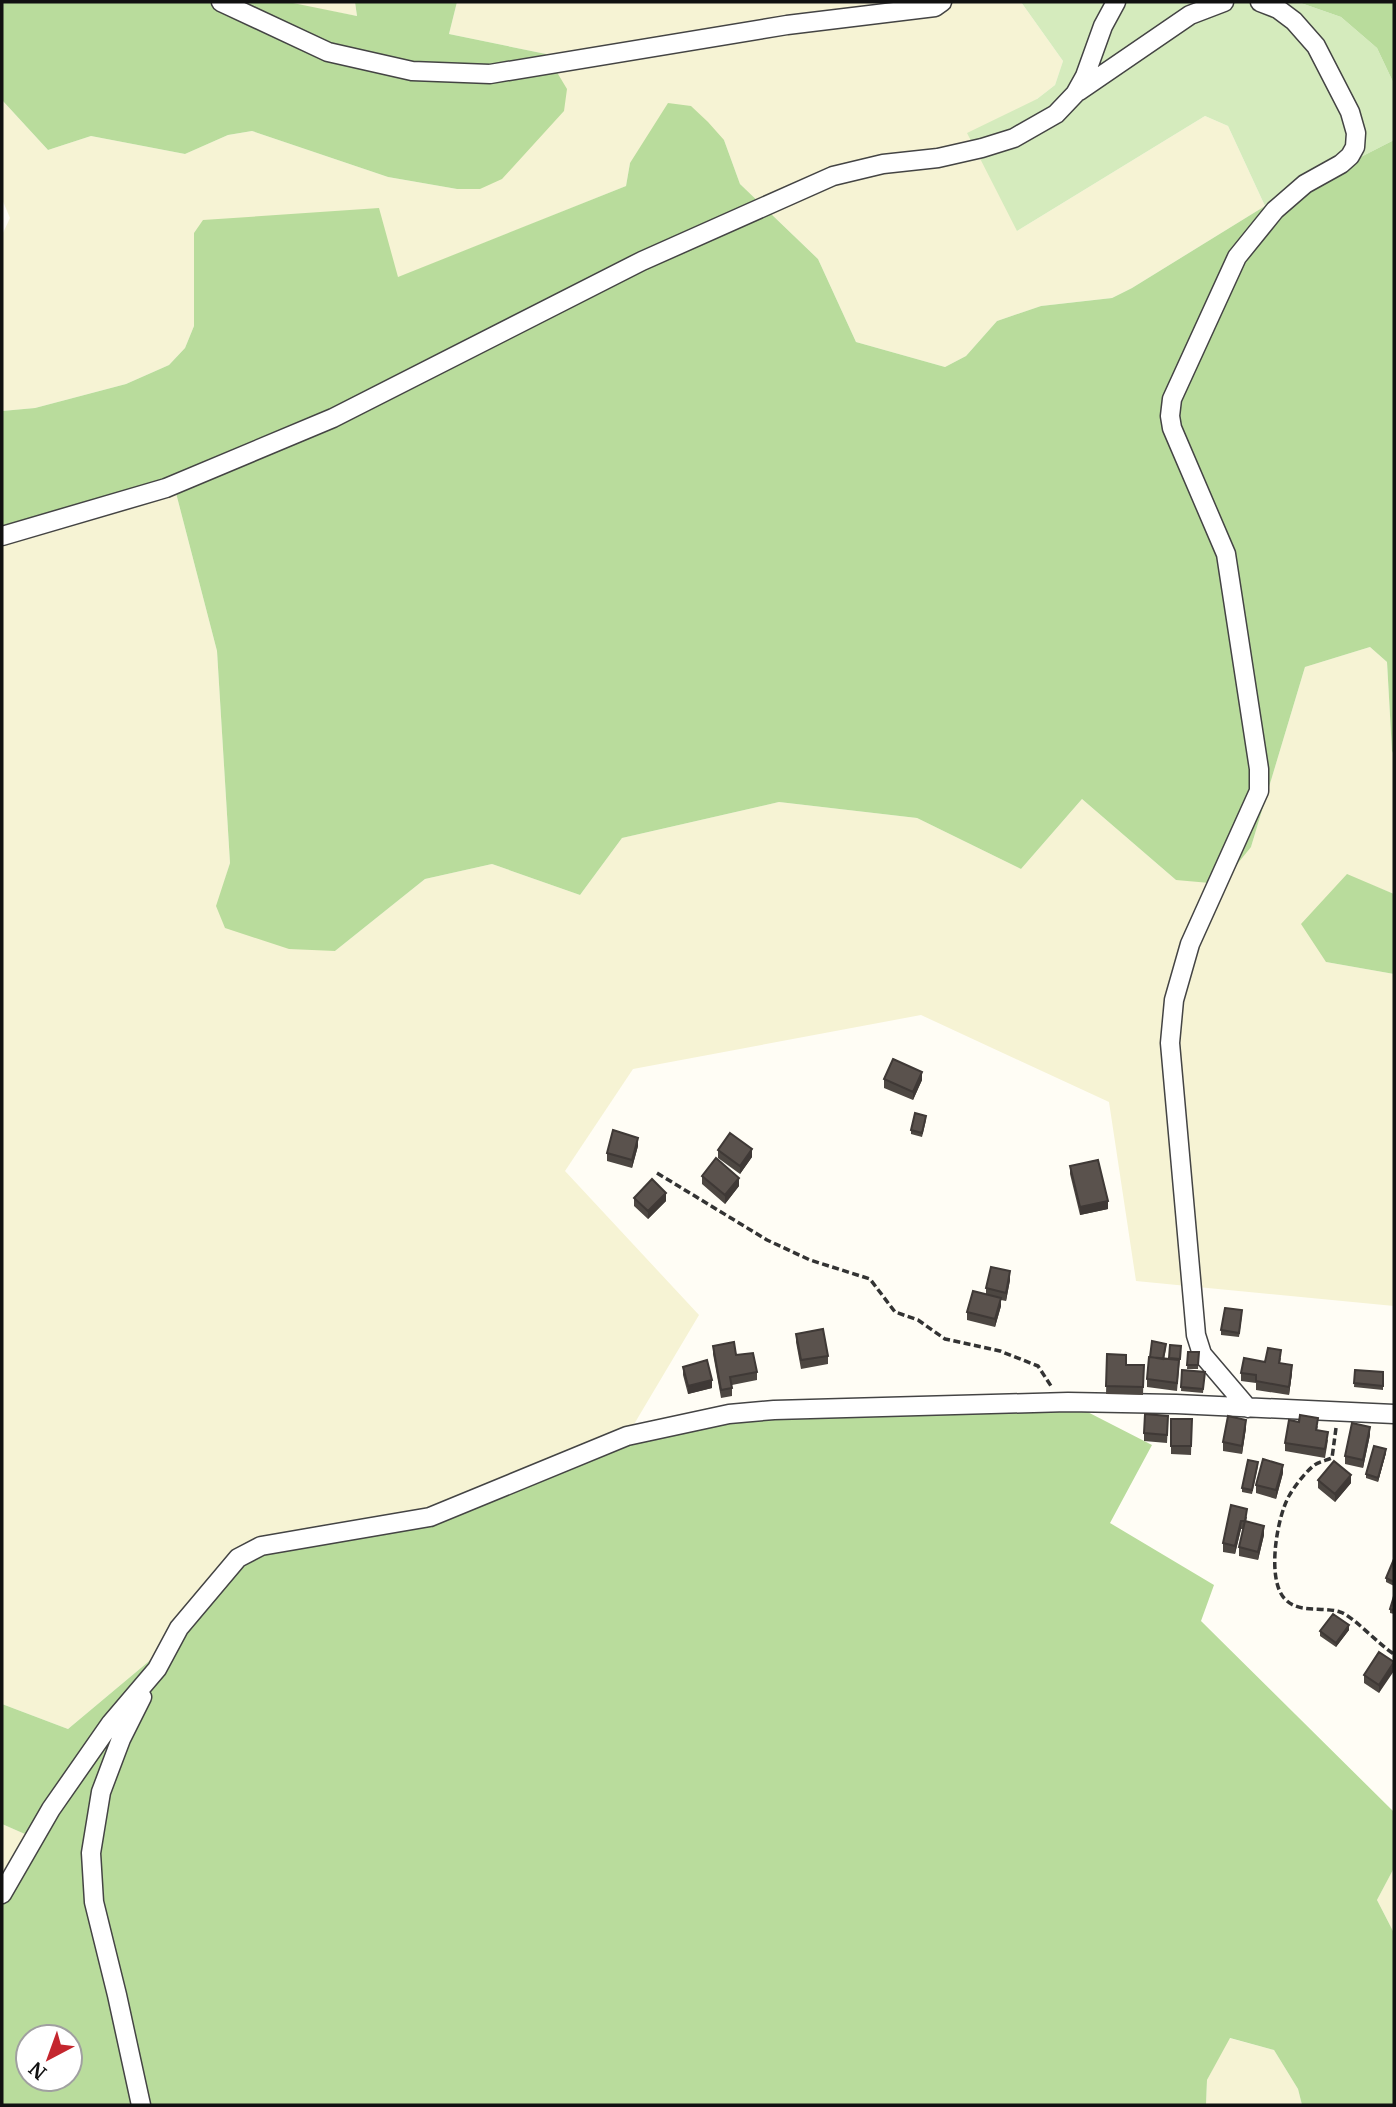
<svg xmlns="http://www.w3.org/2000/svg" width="1396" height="2107" viewBox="0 0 1396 2107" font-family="Merriweather,serif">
	<rect width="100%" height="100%" fill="#fffdf5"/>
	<path fill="#f6f3d4" d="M288 2H355L357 16 293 4Z
		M457 2H1021L1063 61 1055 85 1037 99 1017 231 1205 116 1228 126 1265 206 1132 288 1112 298 1041 306 997 321 966 356 945 367 856 342 818 259 740 184 724 140 630 163 626 186 397 278 194 233V326L185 348 169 365 126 384 35 408 2 411V235L10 218 2 199V100L48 150 91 136 185 154 228 135 252 131 388 177 457 189H480L546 54 449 34Z
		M176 493 217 651 230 863 217 906 335 951 425 879 492 864 580 895 622 838 779 802 917 818 1021 869 1082 799 1176 880 1251 847 1305 667 1370 647 1387 662 1392 751 1394 755V894L1347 875 1326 962 1394 974V1306L1136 1281 1109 1102 921 1015 633 1069 565 1171 699 1315 627 1436 154 1657 68 1729 2 1704V533Z
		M2 1824 34 1838 2 1894Z
		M1394 1868V1933L1377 1900Z
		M1229 2038 1274 2050 1298 2089 1302 2105H1206L1207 2080Z"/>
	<path fill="#d5ebbd" d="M1021 2H1298L1341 17 1377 48 1394 84V140L1265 206 1228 126 1205 116 1017 231 967 133 1037 99 1055 85 1063 61Z"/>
	<path fill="#b9dc9c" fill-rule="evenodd" d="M2 2H288L357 16 355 2H457L449 34 546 54 567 89 564 111 502 179 480 189H457L388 177 252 131 228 135 185 154 91 136 48 150 2 100Z
		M1298 2H1394V84L1377 48 1341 17Z
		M668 103 691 106 708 122 724 140 740 184 818 259 856 342 945 367 966 356 997 321 1041 306 1112 298 1132 288 1265 206 1394 140V755L1392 751 1387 662 1370 647 1305 667 1251 847 1221 884 1176 880 1082 799 1021 869 917 818 779 802 622 838 580 895 492 864 425 879 335 951 289 949 225 928 216 906 230 863 217 651 176 493 2 532V411L35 408 126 384 169 365 185 348 194 326V233L203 220 379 208 398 277 626 186 630 163Z
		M1347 874 1394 894V974L1326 962 1301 924Z
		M1068 1402 1152 1445 1110 1523 1214 1585 1201 1621 1394 1812V1868L1377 1900 1394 1933V2105H1302L1298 2089 1274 2050 1230 2038 1207 2080 1206 2105H2V1894L34 1838 2 1824V1704L68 1729 154 1657 238 1558 430 1517 627 1436 729 1414ZM28 2037H70V2079H28Z"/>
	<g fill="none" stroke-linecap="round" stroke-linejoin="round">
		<defs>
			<path id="street" d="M221 2 328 52 412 71 490 74 787 25 935 7 942 2
				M1079 91 1190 15 1224 2
				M2 536 166 488 333 418 642 261 833 176 883 164 938 158 982 148 1014 138 1056 114 1075 94 1085 76 1103 26 1116 2
				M1248 1408 1202 1354 1196 1335 1170 1043 1174 1000 1190 944 1259 791V769L1226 554 1172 428 1170 416 1172 399 1237 257 1275 210 1305 184 1341 164 1350 156 1355 147 1356 133 1350 112 1316 46 1294 21 1278 9 1260 2
				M2 1894 51 1809 111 1723 157 1669 179 1628 238 1558 261 1546 430 1517 627 1436 729 1414 774 1410 1068 1402 1176 1404 1394 1414
				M141 2105 117 1995 94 1902 91 1853 101 1792 121 1739 142 1697"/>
		</defs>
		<use href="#street" stroke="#444" stroke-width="21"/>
		<path stroke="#333" stroke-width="3.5" stroke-dasharray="7 3.5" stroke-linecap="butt" d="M657 1173 767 1240 810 1260 870 1279 895 1312 918 1320 945 1339 1000 1351 1038 1366 1051 1386
			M1336 1428 1332 1458C1325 1461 1317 1462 1312 1467 1304 1474 1294 1487 1289 1496 1277 1517 1266 1580 1285 1599 1299 1614 1321 1606 1340 1612 1352 1615 1379 1645 1394 1654"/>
		<use href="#street" stroke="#fff" stroke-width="18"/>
	</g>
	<path fill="#4d4742" d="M884 1079 922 1080 913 1100 884 1088Z
		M926 1120 922 1137 911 1134V1130Z
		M638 1146 632 1168 607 1161V1153Z
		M718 1150 752 1157 740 1174 718 1158Z
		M1070 1166 1108 1209 1080 1215 1070 1174Z
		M702 1176 739 1186 725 1204 702 1184Z
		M634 1198 666 1201 648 1219 634 1206Z
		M1010 1280 1006 1301 1001 1300V1306L995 1327 967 1320V1312L986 1294V1288Z
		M1242 1315 1239 1337 1221 1335V1330Z
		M796 1334 828 1356V1364L801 1369 796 1342Z
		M713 1346 757 1372V1380L732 1385V1396L721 1398 713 1354Z
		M1181 1346 1177 1391 1147 1387V1379L1166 1348 1164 1359H1169Z
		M1188 1352H1199L1198 1369H1187Z
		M1107 1354 1126 1365H1144L1143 1395 1106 1394Z
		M1281 1358 1280 1363 1292 1373 1289 1395 1256 1390V1383L1241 1381V1373L1265 1362Z
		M683 1367 712 1388 688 1394 683 1375Z
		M1182 1370 1205 1372 1203 1393 1181 1391Z
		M1355 1370 1383 1372V1390L1354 1387Z
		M1171 1419H1192L1191 1455 1171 1454Z
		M1168 1424 1167 1443 1144 1441V1433Z
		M1318 1426 1317 1430 1328 1440 1325 1458 1285 1451V1443Z
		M1246 1428 1242 1454 1223 1451V1442Z
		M1370 1435 1363 1468 1345 1464V1456Z
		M1386 1453 1378 1482 1366 1478V1474Z
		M1258 1466 1252 1494 1242 1492V1488Z
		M1283 1473 1276 1499 1256 1493V1485Z
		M1318 1480 1351 1483 1335 1502 1318 1488Z
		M1231 1505 1247 1517 1246 1522 1264 1535 1258 1560 1239 1556V1547L1243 1529H1241L1235 1554 1223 1552V1543Z
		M1394 1559V1586L1386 1582V1578Z
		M1394 1596V1614L1390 1613V1609Z
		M1349 1630 1336 1647 1320 1636V1631Z
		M1394 1662 1379 1693 1364 1683V1675Z"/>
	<path fill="#3f3936" d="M922 1072V1080L913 1100V1092Z
		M638 1138V1146L632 1168V1160Z
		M752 1149V1157L740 1174V1166Z
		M739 1178V1186L725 1204V1195Z
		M666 1193V1201L648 1219V1211Z
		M1108 1201V1209L1080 1215V1207Z
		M1010 1271V1280L1006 1301V1293Z
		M1001 1298V1306L995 1327V1319Z
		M1292 1365V1373L1289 1395V1387Z
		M712 1380V1388L688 1394V1386Z
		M1246 1420V1428L1242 1454V1446Z
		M1370 1427V1435L1363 1468V1460Z
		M1386 1449V1453L1378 1482V1478Z
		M1283 1465V1473L1276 1499V1490Z
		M1351 1475V1483L1335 1502V1494Z
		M1241 1521V1529L1235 1554V1546Z
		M1264 1526V1535L1258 1560V1552Z
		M1349 1625V1630L1336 1647V1643Z
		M1394 1663V1671L1379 1693V1685Z"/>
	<path fill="#5a524d" stroke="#3f3936" stroke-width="2" d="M893 1059 922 1072 913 1092 884 1079Z
		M915 1113 926 1116 922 1133 911 1130Z
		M613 1130 638 1138 632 1160 607 1153Z
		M730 1133 752 1149 740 1166 718 1150Z
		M716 1158 739 1178 725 1195 702 1176Z
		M1098 1160 1108 1201 1080 1207 1070 1166Z
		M652 1179 666 1193 648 1211 634 1198Z
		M991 1267 1010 1271 1006 1293 986 1288Z
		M973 1291 1001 1298 995 1319 967 1312Z
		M1225 1308 1242 1310 1239 1333 1221 1330Z
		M823 1329 828 1356 801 1360 796 1334Z
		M1152 1341 1166 1344 1163 1359 1150 1357Z
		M734 1342 736 1355 753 1353 757 1372 730 1377 732 1388 721 1390 713 1346Z
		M1170 1345 1181 1346 1180 1359 1169 1358Z
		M1268 1348 1281 1350 1279 1363 1292 1365 1289 1387 1256 1381V1375L1241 1373 1244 1358 1265 1362Z
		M1188 1352H1199L1198 1365H1187Z
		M1107 1354 1126 1355V1365H1144L1143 1387 1106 1386Z
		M1149 1357 1179 1360 1177 1383 1147 1379Z
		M707 1360 712 1380 688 1386 683 1367Z
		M1182 1370 1205 1372 1203 1389 1181 1387Z
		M1355 1370 1383 1372V1386L1354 1383Z
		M1145 1414 1168 1416 1167 1435 1144 1433Z
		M1300 1415 1318 1418 1316 1430 1328 1432 1325 1449 1285 1443 1289 1420 1299 1422Z
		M1228 1416 1246 1420 1242 1446 1223 1442Z
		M1171 1419H1192L1191 1446H1171Z
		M1352 1423 1370 1427 1363 1460 1345 1456Z
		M1374 1446 1386 1449 1378 1478 1366 1474Z
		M1263 1459 1283 1465 1276 1490 1256 1485Z
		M1248 1460 1258 1462 1252 1490 1242 1488Z
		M1334 1461 1351 1475 1335 1494 1318 1480Z
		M1231 1505 1247 1509 1245 1521H1241L1235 1546 1223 1543Z
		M1245 1521 1264 1526 1258 1552 1239 1547Z
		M1394 1559V1582L1386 1578Z
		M1394 1596V1610L1390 1609Z
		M1333 1614 1349 1625 1336 1643 1320 1631Z
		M1379 1652 1394 1662 1379 1685 1364 1675Z"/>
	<rect width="1396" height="2107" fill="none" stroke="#111111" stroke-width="7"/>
	<g transform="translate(49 2058) rotate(221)"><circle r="33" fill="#ffffff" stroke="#a0a0a0" stroke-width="2"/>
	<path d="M0-5L12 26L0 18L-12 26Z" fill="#c4262e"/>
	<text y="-10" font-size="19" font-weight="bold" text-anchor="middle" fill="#111111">N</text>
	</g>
</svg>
